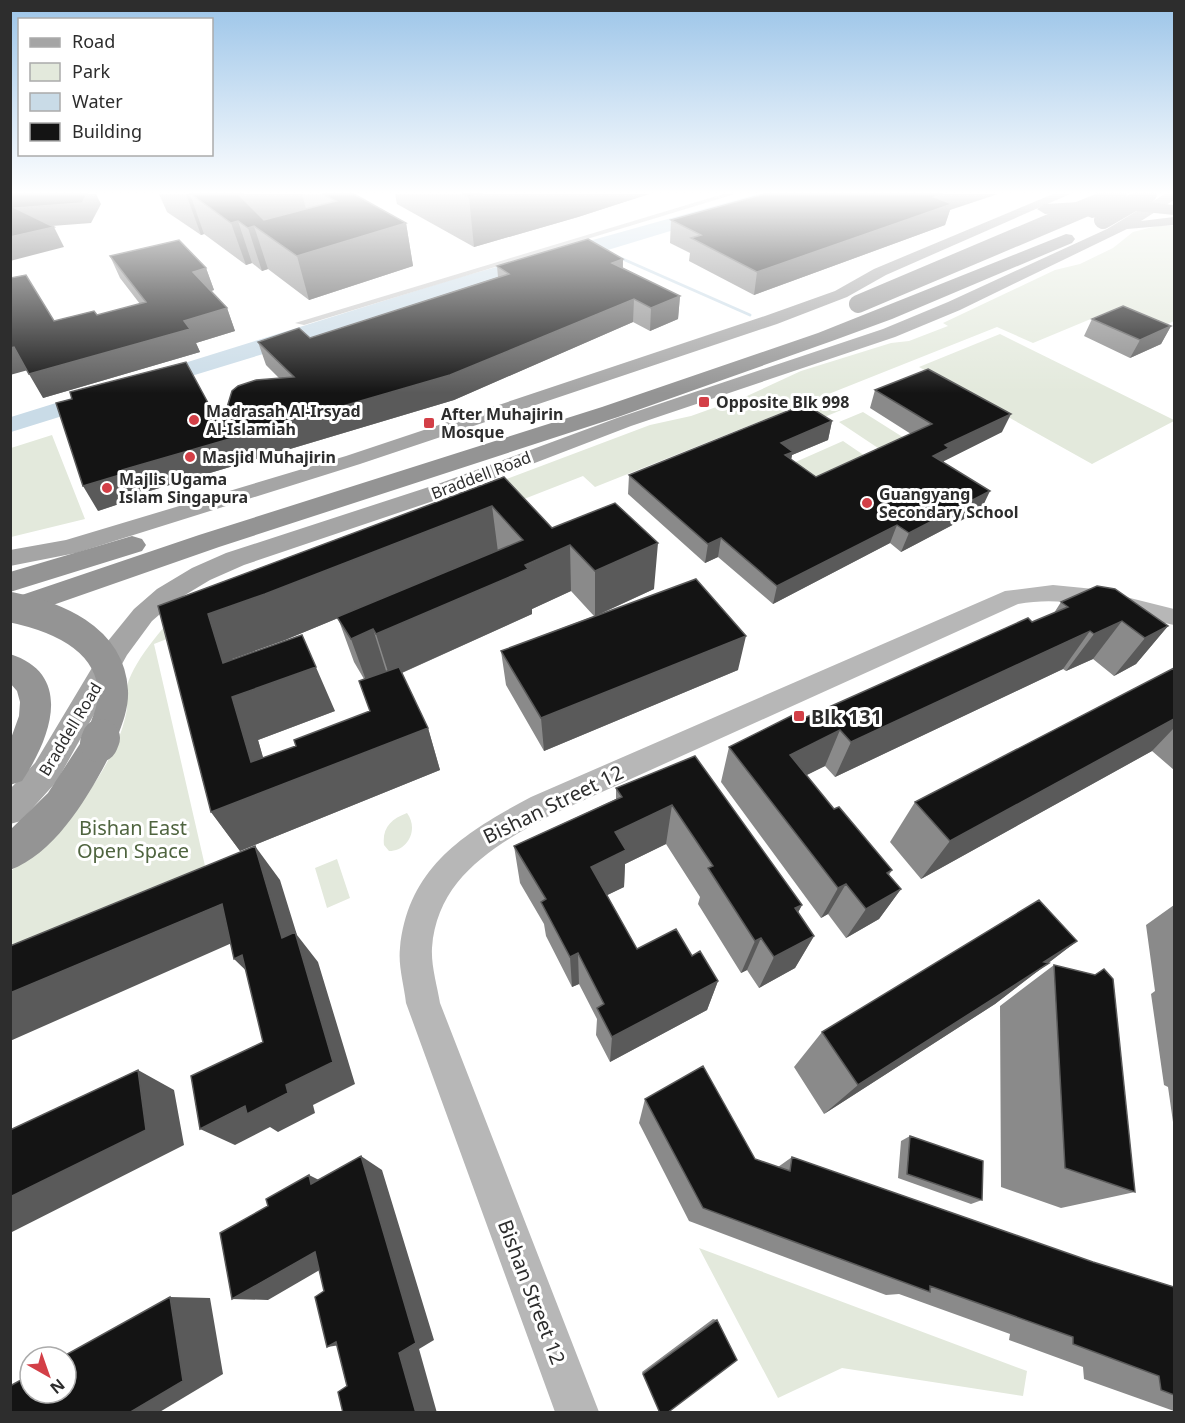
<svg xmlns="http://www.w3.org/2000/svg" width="1185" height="1423" viewBox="0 0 1185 1423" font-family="'Noto Sans',sans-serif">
	<rect width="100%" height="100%" fill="#fff"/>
	<path fill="#e3e9dc" d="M1157 226H1174V321L1155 330 1110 311 1033 343 997 327 595 487 583 476 154 644 208 879 11 961V871C53 837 94 795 116 744 121 734 125 720 127 709 127 702 125 693 127 686 135 657 169 622 188 599L650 425 691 416 747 396 801 371 891 343 909 341 948 326 943 323 1055 270 1080 264 1113 248 1133 232Z
		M1000 334 1174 420V421L1092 464 919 367Z
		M837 398 851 406 822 418 809 409Z
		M863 412 909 441 884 452 839 422Z
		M52 435 85 519 11 537V448Z
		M843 441 868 458 816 482 791 464Z
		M407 813C419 829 408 851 389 851L384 845C382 828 391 819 407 813Z
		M337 859 350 898 327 908 315 868Z
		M699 1248 1027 1371 1023 1396 842 1368 778 1398Z"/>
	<path fill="#c9dbe7" d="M757 194H792C532 274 270 350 11 432V417L457 278Z"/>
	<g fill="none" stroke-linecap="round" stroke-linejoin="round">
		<path stroke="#c9dbe7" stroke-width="3" d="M616 256 750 315"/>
		<path fill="#cacaca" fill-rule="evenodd" d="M723 194H735L304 325 295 323Z"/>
		<path fill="#b7b7b7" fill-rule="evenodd" d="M1053 585 1094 589 1174 609V625C1121 614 1073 594 1018 604L551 815C495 845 437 878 432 948 431 966 437 985 440 1003L599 1412H555L406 1003C404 985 398 966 400 948 408 867 465 832 531 797L1005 591Z"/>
		<path fill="#a5a5a5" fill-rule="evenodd" d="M1053 194H1070L886 275 847 297 777 324 360 464 76 553 10 566V550L66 540 346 456 765 316 835 291 874 269Z
			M1165 194H1174V200L1141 221 1174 217V225L1127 229 960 310 895 337 631 426 454 494 244 565 210 580 175 601 152 621 127 655 57 781 21 821 10 824V789L35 763 108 641 134 609 157 589 192 568 226 553 438 484 617 418 883 329 948 302 1107 229Z"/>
		<path fill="#949494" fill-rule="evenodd" d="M1126 200 1174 205V215L1126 210 1092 218 1077 212 1045 214 1037 209 1045 204 1079 202 1095 208Z
			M1066 234 1072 235 1075 239 1072 243 892 319 832 341 618 417 219 547 10 620V599L199 535 602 407 818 333Z
			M132 536 142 539 146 545 142 551 10 592V572Z
			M10 654C76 675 49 741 22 781L10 785V741L19 716 20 702 17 691 10 683Z
			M99 729 111 733 116 743C94 787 59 852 10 870V830L48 793 87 733Z"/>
		<path stroke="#949494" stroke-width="18" d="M1103 220 1148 194
			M858 304 1118 194"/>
		<path stroke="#949494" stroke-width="30" d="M10 607C54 616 110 637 113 691 114 707 106 724 100 740"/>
		<path stroke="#949494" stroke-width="38" d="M99 743 101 738"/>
	</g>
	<path fill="#8a8a8a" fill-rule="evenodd" d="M159 194H354L406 223 413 266 309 300 268 269 262 271 252 263 246 265 204 234 201 235 167 212Z
		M395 194H649L578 217 474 247 397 204Z
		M950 210 945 225 754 295 689 261 690 253 670 243 671 220Z
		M110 256 206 268 214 290 211 291 227 308 235 331 196 343 200 352 43 398 54 321 97 315 140 304 120 278Z
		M623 259V268L680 296 678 319 650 331 633 322 454 400 136 495 137 498 98 511 221 427 279 378 266 365 258 342 310 338 498 277 497 266Z
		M1092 319 1171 326 1161 344 1130 358 1084 336Z
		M875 390 1002 432 944 461 943 462 981 510 901 552 890 543 773 604 718 557 705 563 628 494 629 475 832 421 828 440 792 455 791 460 816 477 911 434 870 408Z
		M504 477 552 528 654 589 596 616 738 670 544 751 506 685 501 651 594 616 571 591 532 609V614L402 673 428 728 440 770 240 851 211 812 158 606ZM338 618 354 662 364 679 370 711 296 746 263 758 258 740 335 711 233 660 232 659 285 640Z
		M1061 602 1168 626 1136 664 1114 676 1093 659 1066 671 1063 669 835 777 825 766 806 775 834 809 892 870 889 875 901 889 879 919 846 938 828 914 821 918 721 782 729 747 800 720 1054 613Z
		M1174 668V770L1152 751 921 879 890 842 915 802Z
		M695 756 802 905 798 912 814 936 795 968 759 988 747 970 741 973 698 904 700 897 666 844 625 864 624 887 607 895 637 949 692 956 718 981 707 1010 610 1062 596 1035 597 1019 579 984 572 987 546 936 544 924 520 883 514 846 616 799V788Z
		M1174 905V1129L1168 1087 1164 1085 1151 994 1155 991 1146 925Z
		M1077 941 995 1004 824 1114 794 1067 822 1032Z
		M1054 965 1135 1192 1061 1208 1001 1187 1000 1006Z
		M645 1099 755 1159 778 1167 792 1157 1093 1262 1174 1287V1411L1084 1379 1083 1367 1009 1340 1010 1334 899 1294 886 1295 689 1221 639 1123Z
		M910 1136 982 1200 971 1204 898 1178 901 1141Z
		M713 1319 717 1320 667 1413H660L642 1372Z"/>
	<path fill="#5a5a5a" d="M87 194H96L101 204 91 223 25 228 15 208Z
		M186 194H190L204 234 201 235Z
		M244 194H302L309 221 254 226 268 269 262 271 248 228 239 195Z
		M483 194H649L578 217 474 247 469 197Z
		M943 194H998L950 210 945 225 754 295 757 272Z
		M238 221 252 263 246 265 231 223Z
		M406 223 413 266 309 300 297 256Z
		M54 227 64 247 10 261V237Z
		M623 259 622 282 612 263Z
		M206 268 214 290 201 294 193 272Z
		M680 296 678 319 650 331 651 308Z
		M634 299 633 322 454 400 136 495 137 498 98 511 83 486 122 470Z
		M227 308 235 331 196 343 200 352 43 398 29 374 184 321Z
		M1171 326 1161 344 1130 358 1140 340Z
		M14 347 28 370 10 375V348Z
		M1011 414 1002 432 944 461 942 466 933 456 945 445Z
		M832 421 828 440 792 455 789 470 781 443Z
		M990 491 981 510 901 552 909 533Z
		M492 506 498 552 285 640 232 659 243 693 302 635 335 711 258 740 272 788 428 728 440 770 240 851 211 812 251 762 208 614Z
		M897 525 890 543 773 604 777 586Z
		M721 538 718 557 705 563 708 544Z
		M658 543 654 589 595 616V571Z
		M570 545 571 591 532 609V614L390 678 376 634Z
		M1122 621 1093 659 1066 671 1094 634Z
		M1168 626 1136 664 1114 676 1145 638Z
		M373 629 387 674 367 683 351 639Z
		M1090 631 1063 669 835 777 851 742Z
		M746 636 738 670 544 751 541 718Z
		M1174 719V728L1152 751 921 879 950 841Z
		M840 730 825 766 777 790 790 755Z
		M672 805 666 844 625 864 624 887 591 903V867L615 832Z
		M255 846 280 880 297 935 318 962 355 1084 313 1105 315 1113 278 1132 270 1127 235 1145 200 1129 286 1085 282 938Z
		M846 884 828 914 821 918 838 888Z
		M901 889 879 919 846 938 866 909Z
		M222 904 250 935 10 1041V993Z
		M802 905 784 939 795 908Z
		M814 936 795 968 759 988 774 957Z
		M761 938 747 970 741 973 755 941Z
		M1077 941 995 1004 824 1114 858 1085 1044 962Z
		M578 953 579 984 572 987 570 957Z
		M242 955 263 987 234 959Z
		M718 981 707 1010 610 1062 612 1037Z
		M138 1070 174 1090 184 1145 10 1233V1197Z
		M361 1156 382 1170 434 1340 419 1349 437 1413H416L399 1353Z
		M309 1175 335 1188 311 1184Z
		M315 1252 342 1257 268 1300 232 1299Z
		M170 1297 210 1298 223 1374 158 1413H129Z
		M336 1342 354 1343 327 1347Z"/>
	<path fill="#141414" stroke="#5a5a5a" stroke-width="1.5" d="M10 194H87L82 203 15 208 54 227 10 237Z
		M191 194H244L239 195 264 220 336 201 322 194H354L406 223 297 256 254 226 248 228 238 221 231 223Z
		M462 194H483L469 197Z
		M764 194H943L934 197 952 204 757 272 691 238 701 235 671 220Z
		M588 239 623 259 612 263 680 296 651 308 634 299 450 375 122 470 123 474 83 486 56 403 72 399 70 392 186 362 221 427 232 391 238 386 256 380 294 377 258 342 299 328 310 338 509 274 497 266Z
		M179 240 206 268 193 272 227 308 184 321 190 329 29 374 14 347 10 348V278L26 275 54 321 94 311 97 315 146 302 110 256Z
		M1123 306 1171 326 1140 340 1092 319Z
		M928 369 1011 414 945 445 949 448 933 456 990 491 909 533 897 525 777 586 721 538 708 544 629 475 805 404 832 421 781 443 793 452 785 455 816 477 932 424 875 390Z
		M504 477 552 528 615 503 658 543 595 571 570 545 525 565 528 569 376 634 373 629 351 639 337 617 523 540 492 506 265 594 208 614 223 663 302 635 316 667 232 697 251 762 296 746 294 740 370 711 359 681 399 667 428 728 211 812 158 606Z
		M696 579 746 636 541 718 501 651Z
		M1097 586 1115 589 1168 626 1145 638 1122 621 1094 634 1090 631 851 742 840 730 790 755 834 809 839 807 892 870 887 873 901 889 866 909 846 884 838 888 729 747 795 714 800 720 1028 618 1032 622 1068 607 1061 602Z
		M1174 668V719L950 841 915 802Z
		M695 756 802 905 795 908 814 936 774 957 761 938 755 941 708 868 713 866 672 805 615 832 626 850 591 867 637 949 676 929 692 956 700 951 718 981 612 1037 597 1008 604 1004 578 953 570 957 541 902 546 899 514 846 622 797 616 788Z
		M255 846 282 938 295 932 333 1062 286 1085 288 1093 247 1114 245 1106 200 1129 191 1076 263 1042 242 955 234 959 222 904 10 993V946Z
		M1039 900 1077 941 1044 962 1049 963 858 1085 822 1032Z
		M1054 965 1095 975 1104 969 1113 979 1135 1192 1065 1168Z
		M703 1066 755 1159 790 1171 792 1157 1093 1262 1174 1287V1395L1161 1390 1159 1376 1073 1344V1337L930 1286V1292L703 1208 645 1099Z
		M138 1070 146 1130 10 1197V1130Z
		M910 1136 983 1161 982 1200 907 1174Z
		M361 1156 416 1343 399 1353 416 1413H343L338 1392 347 1386 336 1342 327 1347 315 1297 324 1291 315 1252 232 1299 220 1233 268 1206 266 1199 309 1175 311 1184Z
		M170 1297 183 1381 129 1413H10V1386L30 1375V1393H66V1357H62Z
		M717 1320 737 1360 667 1413H660L643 1374Z"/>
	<linearGradient id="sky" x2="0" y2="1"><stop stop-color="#9bc4e8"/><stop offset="0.49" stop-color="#fff"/><stop offset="1" stop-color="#fff" stop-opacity="0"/></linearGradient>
	<rect width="1185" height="393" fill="url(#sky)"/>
	<g fill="#d33f47" stroke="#fff" stroke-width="2">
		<rect x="698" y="396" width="12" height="12" rx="3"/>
		<circle cx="194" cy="420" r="6"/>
		<rect x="423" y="417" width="12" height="12" rx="3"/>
		<circle cx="190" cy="457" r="6"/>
		<circle cx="107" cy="488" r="6"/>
		<circle cx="867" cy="503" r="6"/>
		<rect x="793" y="710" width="12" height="12" rx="3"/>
	</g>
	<g text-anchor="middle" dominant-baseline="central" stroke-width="6" stroke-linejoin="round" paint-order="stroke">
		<g font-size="16" font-weight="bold" fill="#2d2d2d" stroke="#fff" text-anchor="start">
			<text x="716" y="402">Opposite Blk 998</text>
			<text x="206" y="411">Madrasah Al-Irsyad<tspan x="206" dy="18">Al-Islamiah</tspan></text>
			<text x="441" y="414">After Muhajirin<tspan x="441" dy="18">Mosque</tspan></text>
			<text x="202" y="457">Masjid Muhajirin</text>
			<text x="119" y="479">Majlis Ugama<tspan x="119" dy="18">Islam Singapura</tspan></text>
			<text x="879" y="494">Guangyang<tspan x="879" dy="18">Secondary School</tspan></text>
		</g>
		<g font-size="16" fill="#2d2d2d" stroke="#fff">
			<text transform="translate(481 475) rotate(-21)">Braddell Road</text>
			<text transform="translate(70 729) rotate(-59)">Braddell Road</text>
		</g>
		<g font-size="20" font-weight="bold" fill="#2d2d2d" stroke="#fff" text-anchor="start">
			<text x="811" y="716">Blk 131</text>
		</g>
		<g font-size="20" fill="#2d2d2d" stroke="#fff">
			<text transform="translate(553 804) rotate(-26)">Bishan Street 12</text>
			<text transform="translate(532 1292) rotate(69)">Bishan Street 12</text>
		</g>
		<g font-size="20" fill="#4f643f" stroke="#fff">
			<text x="133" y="827">Bishan East<tspan x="133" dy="23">Open Space</tspan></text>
		</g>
	</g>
	<rect width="1185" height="1423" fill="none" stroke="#2d2d2d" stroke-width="24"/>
	<rect x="18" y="18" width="195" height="138" fill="#ffffff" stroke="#ababab" stroke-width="1.5"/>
	<rect x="30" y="38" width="30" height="9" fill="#a5a5a5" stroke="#ababab" stroke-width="1.5"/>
	<text x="72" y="48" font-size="18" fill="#2d2d2d">Road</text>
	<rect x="30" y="63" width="30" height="18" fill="#e3e9dc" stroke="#ababab" stroke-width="1.5"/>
	<text x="72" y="78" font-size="18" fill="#2d2d2d">Park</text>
	<rect x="30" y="93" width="30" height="18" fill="#c9dbe7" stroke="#ababab" stroke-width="1.5"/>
	<text x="72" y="108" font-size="18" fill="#2d2d2d">Water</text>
	<rect x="30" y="123" width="30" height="18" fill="#141414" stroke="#ababab" stroke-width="1.5"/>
	<text x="72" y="138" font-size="18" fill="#2d2d2d">Building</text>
	<g transform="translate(48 1375) rotate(140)"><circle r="28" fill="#ffffff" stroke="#ababab" stroke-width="1.5"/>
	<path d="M0-4.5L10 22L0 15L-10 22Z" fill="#d33f47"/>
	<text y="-9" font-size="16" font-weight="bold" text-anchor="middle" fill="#2d2d2d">N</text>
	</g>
</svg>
